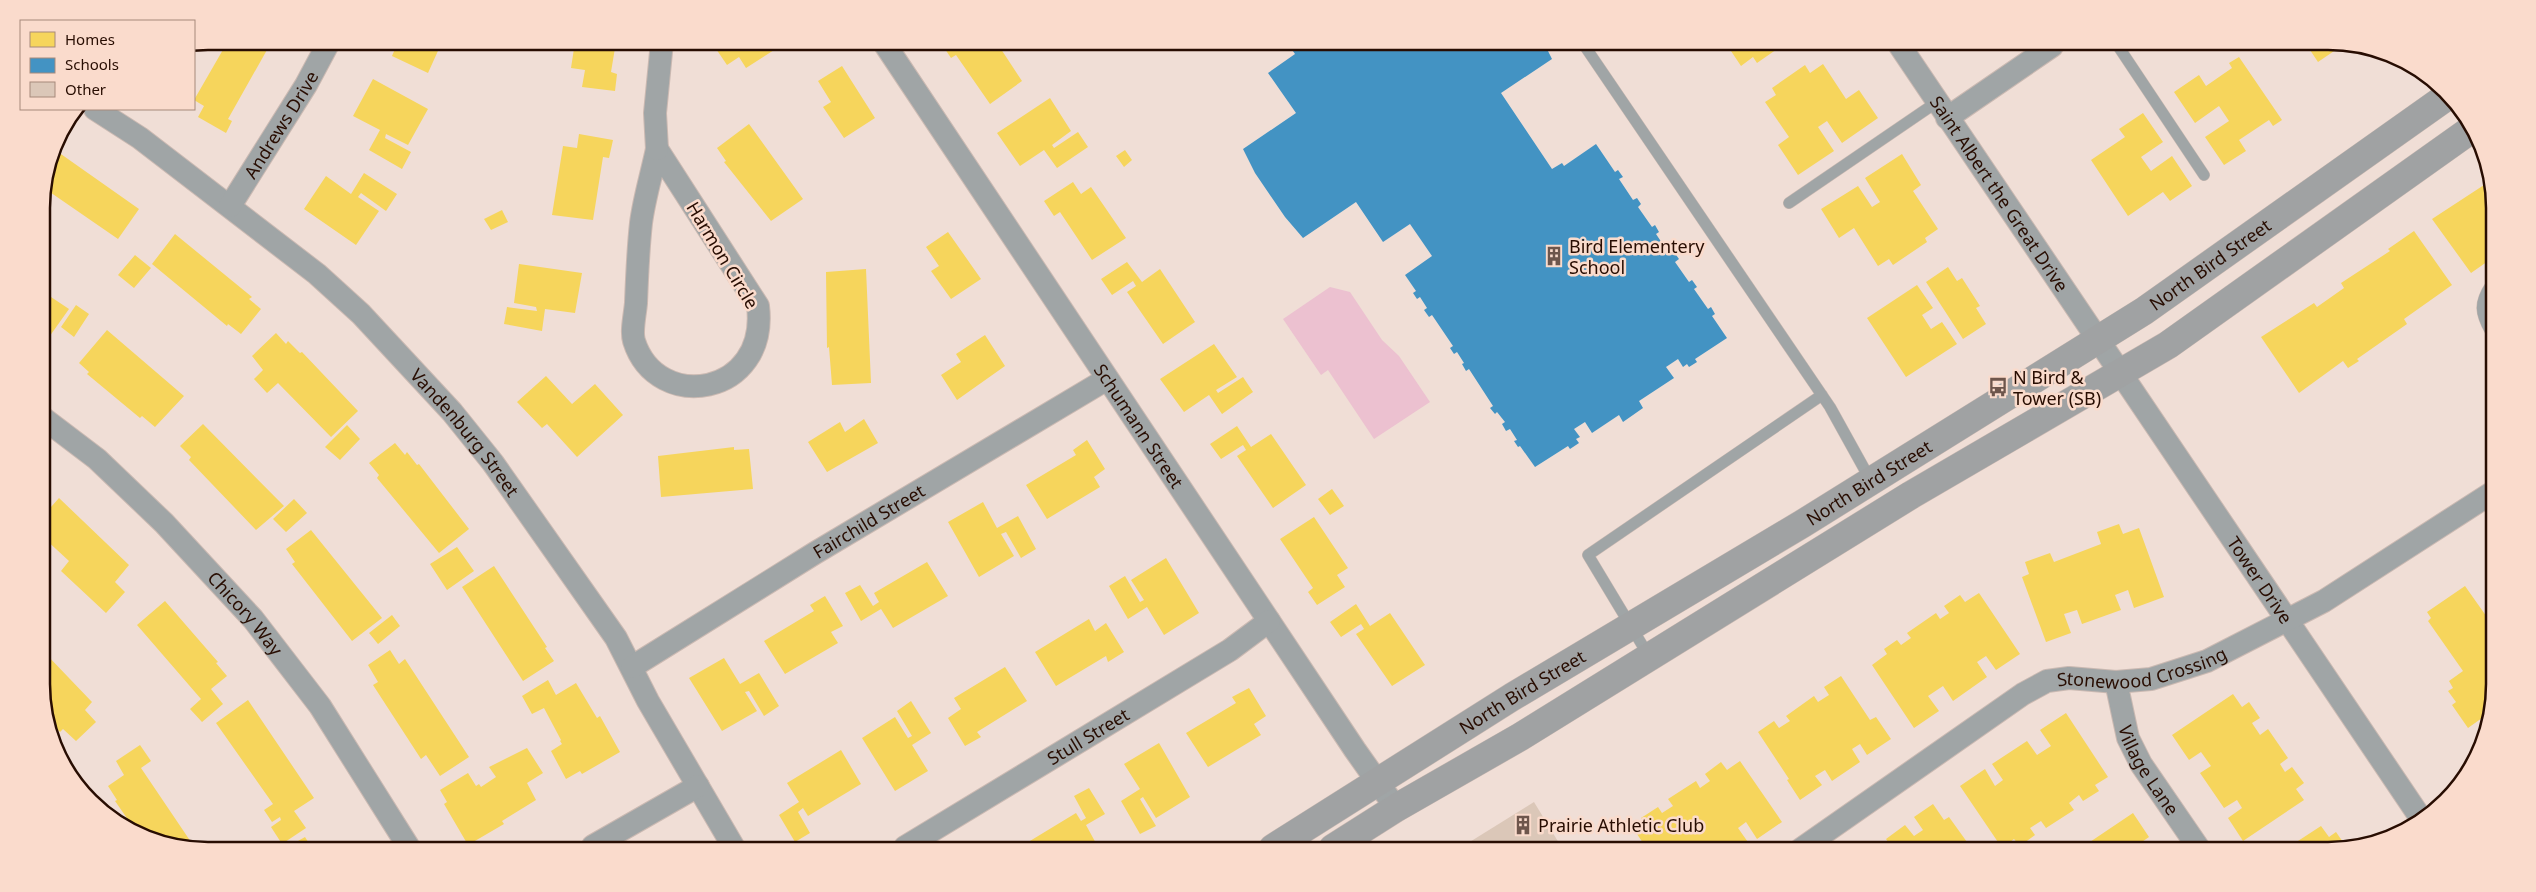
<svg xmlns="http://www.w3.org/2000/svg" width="2536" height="892" viewBox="0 0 2536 892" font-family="'Noto Sans',sans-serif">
	<rect width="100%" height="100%" fill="#f0ded6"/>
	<path fill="#ecc1d0" d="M1330 287 1350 292 1382 340 1399 356 1430 402 1374 439 1328 370 1321 375 1283 319Z"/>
	<path fill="#f6d55c" d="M228 41H272L228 119 232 121 226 133 198 117 204 106 194 100Z
		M398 42H442L428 73 392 56Z
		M575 42H616L611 72 617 74 615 91 582 87 585 70 571 68Z
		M712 43H785L746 68 739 57 727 65Z
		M941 43H997L1022 81 990 104 956 55 951 58Z
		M1727 45H1783L1757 63 1753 57 1741 66Z
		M2308 47H2340L2318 62Z
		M2239 57 2282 120 2273 126 2269 120 2239 140 2246 151 2224 165 2205 137 2229 121 2219 106 2195 123 2174 92 2199 75 2206 86 2232 68 2229 63Z
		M1823 64 1846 99 1859 90 1878 118 1842 143 1827 121 1818 127 1834 151 1798 175 1778 145 1789 137 1765 102 1776 95 1772 88 1805 65 1810 73Z
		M842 66 875 118 844 138 823 107 831 102 818 81Z
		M373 79 428 109 408 145 386 134 385 138 411 152 402 169 369 150 380 130 353 116Z
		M1050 98 1071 131 1052 145 1054 148 1078 132 1088 147 1057 168 1044 150 1020 166 997 133Z
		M2143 113 2163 142 2141 157 2151 171 2172 156 2192 186 2170 201 2163 192 2128 216 2091 160 2125 137 2119 129Z
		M749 124 803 199 771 221 724 162 726 161 717 148Z
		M579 134 613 140 609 158 603 157 593 220 552 215 563 146 577 148Z
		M1125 150 1132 160 1124 167 1116 156Z
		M58 152 139 209 118 239 44 188 49 164Z
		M1902 154 1921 185 1913 191 1938 229 1925 238 1927 242 1893 265 1889 259 1878 266 1854 228 1839 238 1821 209 1858 186 1872 207 1880 202 1865 178Z
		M364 173 397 194 386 211 361 193 358 197 379 211 356 245 304 209 326 176 351 194Z
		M1073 182 1081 194 1091 187 1126 238 1092 260 1060 212 1054 216 1044 201Z
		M2484 185 2487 189 2492 186 2491 259 2471 273 2432 219Z
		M502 210 508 222 491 230 484 219Z
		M2414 231 2452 285 2404 319 2407 324 2357 359 2359 361 2348 368 2343 361 2299 393 2261 337 2314 303 2317 307 2344 288 2341 283 2390 251 2388 249Z
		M948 232 981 279 951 299 931 271 939 266 926 247Z
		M175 234 252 297 249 299 261 309 241 334 228 324 227 326 152 264Z
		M135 255 151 268 134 288 118 275Z
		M1127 262 1142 282 1160 269 1195 322 1163 344 1127 292 1136 286 1133 281 1112 295 1101 279Z
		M519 264 582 273 575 313 545 309 542 331 504 324 507 307 537 311 536 307 514 303Z
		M1948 267 1957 281 1962 278 1980 306 1976 308 1986 324 1963 339 1926 282Z
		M866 269 871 383 832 385 829 347 827 348 826 272Z
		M1917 285 1933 308 1922 315 1931 329 1942 322 1957 344 1906 377 1867 318Z
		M42 291 69 309 47 340 42 337Z
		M76 305 89 314 74 337 61 327Z
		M107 330 184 396 155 427 142 416 140 418 87 374 89 372 79 363Z
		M276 333 286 344 288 341 300 353 302 352 358 411 331 437 278 383 267 393 254 379 263 370 252 356Z
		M985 335 1005 366 957 400 941 375 961 362 956 354Z
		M1214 344 1237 377 1216 390 1218 393 1243 377 1253 392 1222 414 1209 395 1184 412 1160 379Z
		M546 376 572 404 595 384 623 415 577 457 547 424 542 428 517 402Z
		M864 419 878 443 827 472 808 442 840 422 845 432Z
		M203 424 284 506 256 530 189 460 191 457 180 446Z
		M347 425 360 439 340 460 325 447Z
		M1237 426 1251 447 1271 434 1306 485 1273 508 1237 456 1246 450 1243 445 1221 459 1210 444Z
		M1087 440 1105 469 1094 477 1100 487 1047 519 1026 485 1076 455 1073 450Z
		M395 443 405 455 407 452 417 465 419 464 469 529 439 553 377 478 379 475 369 463Z
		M734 447V450L749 449 753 489 661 497 658 456Z
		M1332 489 1344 506 1330 515 1318 499Z
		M59 498 129 565 115 582 125 592 106 613 61 571 69 561 43 537V516Z
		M294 499 307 513 286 532 273 519Z
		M983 502 997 528 1018 516 1036 549 1021 558 1006 532 1001 534 1014 556 979 577 948 522Z
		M1314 517 1348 568 1337 575 1345 587 1317 605 1308 592 1313 588 1280 539Z
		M2119 524 2123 534 2139 528 2164 597 2134 608 2128 590 2115 595 2121 610 2082 624 2077 610 2064 614 2071 633 2046 642 2022 577 2029 574 2025 562 2050 553 2054 562 2101 544 2097 532Z
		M311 530 382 618 352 641 292 564 295 562 286 549Z
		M457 547 474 571 447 590 430 564Z
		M1166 558 1199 613 1164 635 1147 607 1128 619 1109 586 1125 576 1140 602 1144 600 1131 580Z
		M927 562 948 596 893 628 881 609 861 621 845 593 860 585 873 606 879 602 874 593Z
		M494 566 547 647 545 648 554 661 523 681 462 587Z
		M2465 586 2489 620V694L2487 695 2489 713 2468 728 2452 705 2456 702 2448 691 2453 688 2449 681 2463 671 2428 621 2431 618 2427 612Z
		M1979 593 2020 654 1996 670 1986 656 1977 662 1987 677 1953 701 1943 686 1928 696 1939 711 1914 728 1872 665 1887 654 1884 649 1897 640 1901 645 1911 638 1907 633 1936 613 1940 619 1949 613 1944 606 1960 595 1965 602Z
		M825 596 843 626 831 632 838 643 785 674 764 641 814 611 810 605Z
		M165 601 218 662 216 663 227 676 211 689 223 704 202 722 190 709 201 699 137 625Z
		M1356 604 1370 626 1390 613 1425 665 1392 686 1356 634 1364 629 1361 624 1341 637 1330 622Z
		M392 615 400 626 378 644 369 633Z
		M1089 619 1095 631 1106 623 1124 652 1108 662 1106 656 1056 686 1035 652Z
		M390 650 399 664 405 659 469 757 440 776 426 755 421 759 373 685 378 682 368 665Z
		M46 654 92 702 85 710 96 722 76 741 63 729 60 732 44 716Z
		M724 658 740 684 759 673 779 706 764 716 749 691 745 692 757 711 722 731 689 678Z
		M1005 667 1027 701 977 732 981 737 965 746 948 718 961 709 954 698Z
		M1841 676 1870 720 1876 717 1891 739 1867 755 1860 744 1852 749 1860 762 1832 781 1825 770 1815 776 1822 785 1800 800 1787 780 1789 779 1758 732 1774 721 1779 728 1790 721 1786 716 1814 696 1818 702 1829 695 1824 687Z
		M548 680 556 695 576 683 597 718 600 716 620 752 582 774 580 771 566 779 551 751 562 744 560 741 561 740 544 708 532 714 522 696Z
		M1249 688 1266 716 1254 724 1261 735 1208 767 1186 733 1236 703 1232 697Z
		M2233 694 2242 707 2249 702 2260 718 2252 723 2260 735 2268 729 2288 758 2280 764 2285 772 2292 767 2304 783 2296 789 2304 800 2243 841 2228 818 2242 808 2237 800 2224 808 2200 773 2211 766 2201 752 2189 760 2172 735Z
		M248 700 314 798 294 811 306 828 282 844 271 827 281 820 280 817 272 822 264 810 273 804 216 723Z
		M911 701 931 733 912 745 928 771 895 791 862 738 895 717 908 738 912 736 897 711Z
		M2066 713 2108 777 2095 785 2099 791 2083 801 2079 795 2069 803 2074 810 2046 828 2041 821 2030 828 2035 835 2020 846 2014 839 2002 848 1960 786 1985 769 1995 786 2003 780 1992 764 2027 741 2037 755 2051 746 2040 730Z
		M1159 743 1190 797 1156 818 1143 797 1140 799 1156 826 1140 834 1121 801 1140 789 1124 764Z
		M140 745 151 761 141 768 193 845H165L138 834 115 801 117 800 108 786 124 775 116 761Z
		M527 748 543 773 527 783 536 800 502 821 504 824 468 845 444 804 447 802 440 790 468 773 476 786 479 784 481 787 496 777 489 767Z
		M841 750 861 784 808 816 803 808 798 812 810 833 795 842 779 815 799 802 787 783Z
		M1740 761 1782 822 1757 839 1746 822 1738 828 1750 845 1744 849H1647L1635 831 1646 824 1641 818 1658 807 1662 813 1673 806 1668 799 1696 781 1700 788 1710 781 1705 774 1721 762 1727 770Z
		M1089 788 1105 814 1086 825 1098 847H1020L1076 813 1081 821 1086 818 1074 796Z
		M1933 804 1944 820 1949 817 1972 849H1893L1886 839 1905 825 1914 836 1923 830 1914 817Z
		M2133 813 2149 837 2136 846 2138 850H2078Z
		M2321 826 2329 837 2336 832 2347 848 2284 850Z
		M305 837 310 845H291Z"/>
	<path fill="#4393c3" d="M1288 44 1545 45 1552 59 1501 93 1552 169 1562 163 1564 166 1596 144 1615 172 1618 170 1623 177 1619 179 1633 200 1637 198 1641 204 1638 207 1652 227 1655 225 1659 232 1656 234 1670 255 1674 252 1679 259 1675 262 1689 282 1692 280 1697 287 1694 289 1708 309 1711 307 1715 314 1712 316 1727 338 1695 359 1697 362 1689 367 1687 364 1683 367 1678 359 1666 367 1674 378 1639 401 1643 408 1623 422 1619 415 1592 433 1585 422 1574 429 1580 437 1576 439 1579 443 1570 449 1568 446 1535 467 1520 446 1518 447 1514 441 1517 440 1510 429 1506 431 1502 424 1505 422 1497 412 1495 414 1490 408 1493 406 1469 369 1466 371 1462 364 1464 363 1457 352 1454 354 1450 348 1453 346 1432 315 1429 317 1424 310 1427 308 1420 297 1417 299 1413 293 1416 291 1405 275 1432 256 1410 224 1383 242 1356 202 1303 238 1285 217 1255 173 1243 149 1296 113 1268 73 1295 54Z"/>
	<path fill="#dbc7b8" d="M1534 802 1562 848H1460Z"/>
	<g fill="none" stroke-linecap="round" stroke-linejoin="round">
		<defs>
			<path id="lane" d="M1584 45 1830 407 1871 481
				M2118 46 2204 175
				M1789 203 1937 102
				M2491 332C2480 313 2479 303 2491 285
				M1650 658 1588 555 1822 395"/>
			<g id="street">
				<path id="s1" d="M884 43 1355 750 1396 808"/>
				<path id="s2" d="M1900 46 2422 820"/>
				<path id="s3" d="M95 109 140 138 317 274 361 314 452 412 493 463 616 638 648 701 733 846"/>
				<path d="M1947 118 2052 46"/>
				<path d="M657 149 758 306C769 396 657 414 634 341 631 331 635 315 636 303 637 277 638 250 641 223 644 199 652 173 657 149Z"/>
				<path d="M657 149 655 113 662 42"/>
				<path id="s4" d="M230 206 306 85 329 42"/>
				<path id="s5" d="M43 418 97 459 164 523 253 619 320 706 408 846"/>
				<path id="s6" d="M632 667 815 553 1107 379"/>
				<path id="s7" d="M2116 682 2128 738 2141 764 2200 850"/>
				<path d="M593 846 698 786"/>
				<path id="s8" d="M905 847 1230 650 1269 621"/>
				<path id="s9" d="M1801 849 2023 694 2047 681 2069 678 2116 682 2151 679 2207 661 2324 601 2490 494"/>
			</g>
			<g id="secondary">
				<path id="s10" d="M1273 848 1512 697 1802 524 2144 311 2449 95"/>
				<path d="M1333 848 1396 808 1520 737 1911 495 2168 345 2469 131"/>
			</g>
		</defs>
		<use href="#lane" stroke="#cab9b2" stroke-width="12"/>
		<use href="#street" stroke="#cab9b2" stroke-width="24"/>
		<use href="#secondary" stroke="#cab9b2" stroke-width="29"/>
		<use href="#lane" stroke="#a0a5a6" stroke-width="11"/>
		<use href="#street" stroke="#a0a5a6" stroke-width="22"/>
		<use href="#secondary" stroke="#a0a2a3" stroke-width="28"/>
	</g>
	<defs>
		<symbol id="building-bare" viewBox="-9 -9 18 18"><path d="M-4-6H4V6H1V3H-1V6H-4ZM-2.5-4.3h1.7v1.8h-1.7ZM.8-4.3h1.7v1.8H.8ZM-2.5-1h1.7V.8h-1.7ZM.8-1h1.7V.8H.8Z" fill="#6e564c" stroke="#fadbcc" stroke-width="2.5" paint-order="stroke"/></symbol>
		<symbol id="bus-bare" viewBox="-9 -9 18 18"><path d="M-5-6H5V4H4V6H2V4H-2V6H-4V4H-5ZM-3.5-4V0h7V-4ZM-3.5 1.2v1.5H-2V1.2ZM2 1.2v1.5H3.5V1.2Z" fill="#6e564c" stroke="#fadbcc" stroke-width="2.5" paint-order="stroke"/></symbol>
	</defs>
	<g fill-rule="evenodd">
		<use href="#building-bare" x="1540" y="242" width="28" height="28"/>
		<use href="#bus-bare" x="1984" y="373" width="28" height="28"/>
		<use href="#building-bare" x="1509" y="811" width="28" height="28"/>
	</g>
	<g text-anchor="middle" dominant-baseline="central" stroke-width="5" stroke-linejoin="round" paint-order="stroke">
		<g font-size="18" fill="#280d02" stroke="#fadbcc">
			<text stroke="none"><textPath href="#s4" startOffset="96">Andrews Drive</textPath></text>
			<text stroke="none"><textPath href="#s2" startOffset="178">Saint Albert the Great Drive</textPath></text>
			<text transform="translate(723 255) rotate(59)">Harmon Circle</text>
			<text stroke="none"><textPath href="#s10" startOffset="1104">North Bird Street</textPath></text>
			<text stroke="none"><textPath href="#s1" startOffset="460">Schumann Street</textPath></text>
			<text stroke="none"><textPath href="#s3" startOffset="494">Vandenburg Street</textPath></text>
			<text stroke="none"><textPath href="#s10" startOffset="699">North Bird Street</textPath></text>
			<text stroke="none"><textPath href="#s6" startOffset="278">Fairchild Street</textPath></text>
			<text stroke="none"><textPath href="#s2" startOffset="644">Tower Drive</textPath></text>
			<text stroke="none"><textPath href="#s5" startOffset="282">Chicory Way</textPath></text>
			<text stroke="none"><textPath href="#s9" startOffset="395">Stonewood Crossing</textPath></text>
			<text stroke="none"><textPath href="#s10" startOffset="294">North Bird Street</textPath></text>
			<text stroke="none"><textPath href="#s8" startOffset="214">Stull Street</textPath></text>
			<text stroke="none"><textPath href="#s7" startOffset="95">Village Lane</textPath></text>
		</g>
		<g font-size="18" fill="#280d02" stroke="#fadbcc" text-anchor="start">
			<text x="1569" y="246">Bird Elementery<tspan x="1569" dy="21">School</tspan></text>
			<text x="2013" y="377">N Bird &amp;<tspan x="2013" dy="21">Tower (SB)</tspan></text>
			<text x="1538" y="825">Prairie Athletic Club</text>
		</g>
	</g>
	<path d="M0 0H2536V892H0ZM208 50H2328A158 158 0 0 1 2486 208V684A158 158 0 0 1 2328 842H208A158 158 0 0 1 50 684V208A158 158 0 0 1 208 50Z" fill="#fadbcc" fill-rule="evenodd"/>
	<path fill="none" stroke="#280d02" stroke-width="2.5" d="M208 50H2328A158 158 0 0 1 2486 208V684A158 158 0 0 1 2328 842H208A158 158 0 0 1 50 684V208A158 158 0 0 1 208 50Z"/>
	<rect x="20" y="20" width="175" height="90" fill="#fadbcc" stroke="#a6897b"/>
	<rect x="30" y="32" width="25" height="15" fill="#f6d55c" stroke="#a6897b"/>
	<text x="65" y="45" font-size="15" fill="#280d02">Homes</text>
	<rect x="30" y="58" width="25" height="15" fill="#4393c3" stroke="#a6897b"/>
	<text x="65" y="70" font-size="15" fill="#280d02">Schools</text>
	<rect x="30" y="82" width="25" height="15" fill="#dbc7b8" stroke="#a6897b"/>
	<text x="65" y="95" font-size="15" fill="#280d02">Other</text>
</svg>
